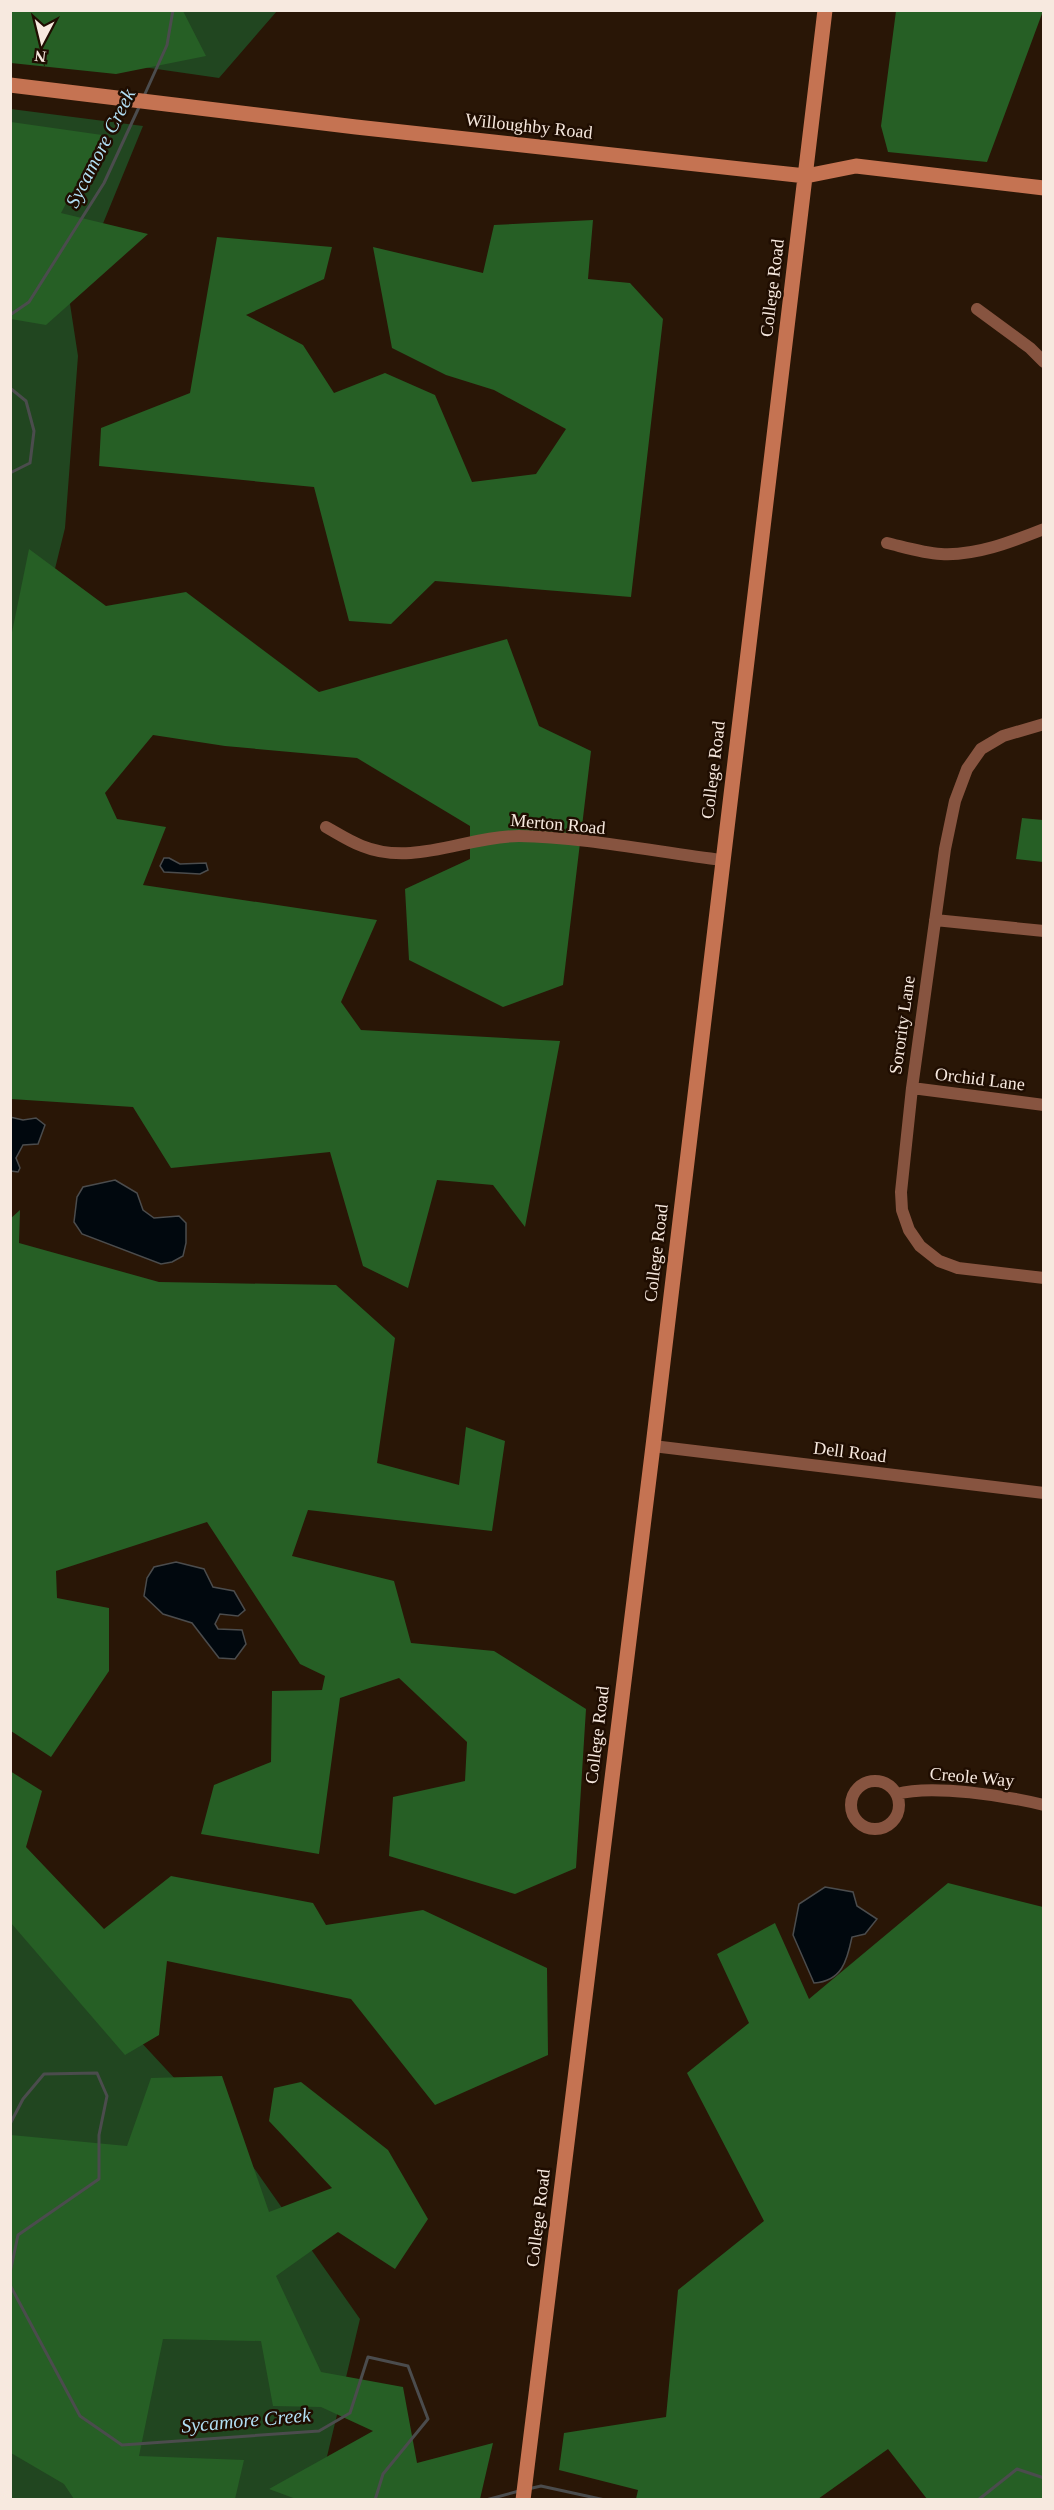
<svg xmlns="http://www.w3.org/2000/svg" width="1054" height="2510" viewBox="0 0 1054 2510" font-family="'Times New Roman',serif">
	<rect width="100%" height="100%" fill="#291606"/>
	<path fill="#214620" d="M11 11H277L219 78 11 48Z
		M11 109 143 126 70 304 78 356 65 528 11 748Z
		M10 1901 242 2151 360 2319 324 2469 293 2499 11 2498Z"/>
	<path fill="#265f25" d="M10 11H183L206 56 116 74 11 63Z
		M896 11H1043L987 162 888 152 881 126Z
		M11 122 102 135 61 213 148 234 46 325 11 319Z
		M593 220 588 279 630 283 663 319 631 597 435 581 391 624 349 621 314 487 99 466 101 428 190 393 217 237 332 247 324 279 246 315 303 345 334 393 385 373 435 395 472 482 536 474 566 429 494 390 446 375 392 348 373 247 483 273 494 225Z
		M29 549 106 606 186 592 319 692 507 639 539 726 591 751 563 985 503 1007 409 960 405 889 470 859V826L357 758 225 746 153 735 105 793 117 819 166 827 143 885 377 920 341 1002 361 1030 560 1041 525 1227 493 1185 437 1180 408 1288 363 1266 330 1152 171 1168 133 1107 11 1099 10 642Z
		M1022 818 1043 820V862L1016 859Z
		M20 1210 19 1243 159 1282 336 1285 395 1338 377 1463 459 1485 466 1427 505 1441 492 1531 308 1510 292 1556 394 1581 411 1643 494 1651 586 1709 576 1868 515 1894 389 1856 393 1797 465 1781 467 1742 399 1678 340 1698 319 1854 201 1834 214 1785 271 1762 272 1691 322 1690 325 1676 300 1664 207 1522 56 1571 57 1598 109 1608V1671L51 1757 11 1731 10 1219Z
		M10 1771 42 1791 26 1847 104 1929 171 1876 313 1903 326 1925 423 1910 547 1968 548 2055 435 2105 351 1999 167 1961 159 2035 125 2055 11 1923Z
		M948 1883 1043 1907V2499H927L888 2449 818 2499H636L638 2490 559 2470 564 2433 666 2417 678 2290 764 2221 687 2073 749 2023 717 1954 775 1923 809 1999Z
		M222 2076 269 2212 332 2188 269 2121 274 2088 301 2082 388 2150 428 2219 395 2269 338 2232 276 2276 321 2372 403 2387 417 2463 493 2443 480 2499H296L269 2489 373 2431 321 2407 273 2406 261 2341 163 2339 139 2456 244 2460 235 2499H74L64 2484 11 2453V2135L127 2146 151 2078Z"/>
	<path fill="#01080e" stroke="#4b4c4d" stroke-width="1.5" d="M169 858 180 864 206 863 208 870 200 874 164 872 160 866 164 858Z
		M10 1117 23 1120 36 1118 45 1125 38 1144 23 1145 16 1158 20 1168 18 1172 11 1171Z
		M115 1180 137 1193 143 1210 154 1218 179 1216 186 1223V1243L183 1256 172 1262 161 1264 82 1234 74 1222 77 1197 83 1187Z
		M176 1562 204 1569 213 1587 234 1591 245 1610 238 1616 220 1614 215 1624 218 1629 242 1630 246 1644 235 1659 219 1658 192 1623 163 1614 144 1596 147 1578 154 1567Z
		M825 1887 853 1892 857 1906 877 1919 865 1934 852 1937C847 1961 842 1981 814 1983L793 1935 799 1904Z"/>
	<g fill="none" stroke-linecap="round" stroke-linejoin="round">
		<path stroke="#4b4c4d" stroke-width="3" d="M144 96 167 45 173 10
			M10 315 29 302 104 183 140 105
			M10 388 26 401 34 431 30 463 10 473
			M10 2124 23 2099 44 2074 97 2073 107 2096 99 2135V2179L18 2235 10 2273
			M10 2285 80 2416 122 2445 319 2431 350 2413 368 2357 408 2366 428 2419 383 2474 375 2500
			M528 2489 541 2486 605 2500
			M486 2500 519 2491
			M978 2500 1017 2469 1044 2478"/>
		<path stroke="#875440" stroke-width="12" d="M977 309 1030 348 1044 362
			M887 543C904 547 923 553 941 554 976 556 1011 542 1044 529
			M1044 724 1003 736 981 749 967 769 955 801 945 849 912 1088 901 1192 902 1210 909 1230 920 1246 939 1261 958 1268 1044 1278
			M326 827C337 833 349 841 362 846 413 867 467 836 519 836 583 837 657 852 722 860
			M935 920 1044 931
			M912 1088 1044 1105
			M653 1446 1044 1493
			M851 1805a24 24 0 1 1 48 0a24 24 0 1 1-48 0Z
			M897 1794C932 1784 1007 1796 1044 1805"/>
		<path stroke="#c57352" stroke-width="15" d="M10 85 356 127 806 176 856 166 1044 188
			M523 2500 653 1446 825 10"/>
	</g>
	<g text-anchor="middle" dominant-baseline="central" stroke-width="5" stroke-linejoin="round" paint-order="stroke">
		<g font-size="18" fill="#f7e9df" stroke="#1f0d01">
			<text transform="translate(529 126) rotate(6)">Willoughby Road</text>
			<text transform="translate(772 288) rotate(-83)">College Road</text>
			<text transform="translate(713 770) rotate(-83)">College Road</text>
			<text transform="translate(558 824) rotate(5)">Merton Road</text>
			<text transform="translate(902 1025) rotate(-82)">Sorority Lane</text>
			<text transform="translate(980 1079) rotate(7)">Orchid Lane</text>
			<text transform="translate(656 1253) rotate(-83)">College Road</text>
			<text transform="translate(850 1452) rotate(7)">Dell Road</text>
			<text transform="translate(597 1735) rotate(-83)">College Road</text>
			<text transform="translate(972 1777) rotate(5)">Creole Way</text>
			<text transform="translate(538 2218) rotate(-83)">College Road</text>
		</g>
		<g font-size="20" font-style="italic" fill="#b1def3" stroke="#1f0d01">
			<text transform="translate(100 148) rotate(-63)">Sycamore Creek</text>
			<text transform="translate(246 2420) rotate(-5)">Sycamore Creek</text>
		</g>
	</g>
	<rect width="1054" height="2510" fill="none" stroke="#f7e9df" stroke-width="24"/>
	<g transform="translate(42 42) rotate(187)" stroke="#1f0d01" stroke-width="4.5" paint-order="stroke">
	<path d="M0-4.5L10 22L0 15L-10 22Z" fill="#f7e9df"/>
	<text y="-9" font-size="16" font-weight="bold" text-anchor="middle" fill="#f7e9df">N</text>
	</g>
</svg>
